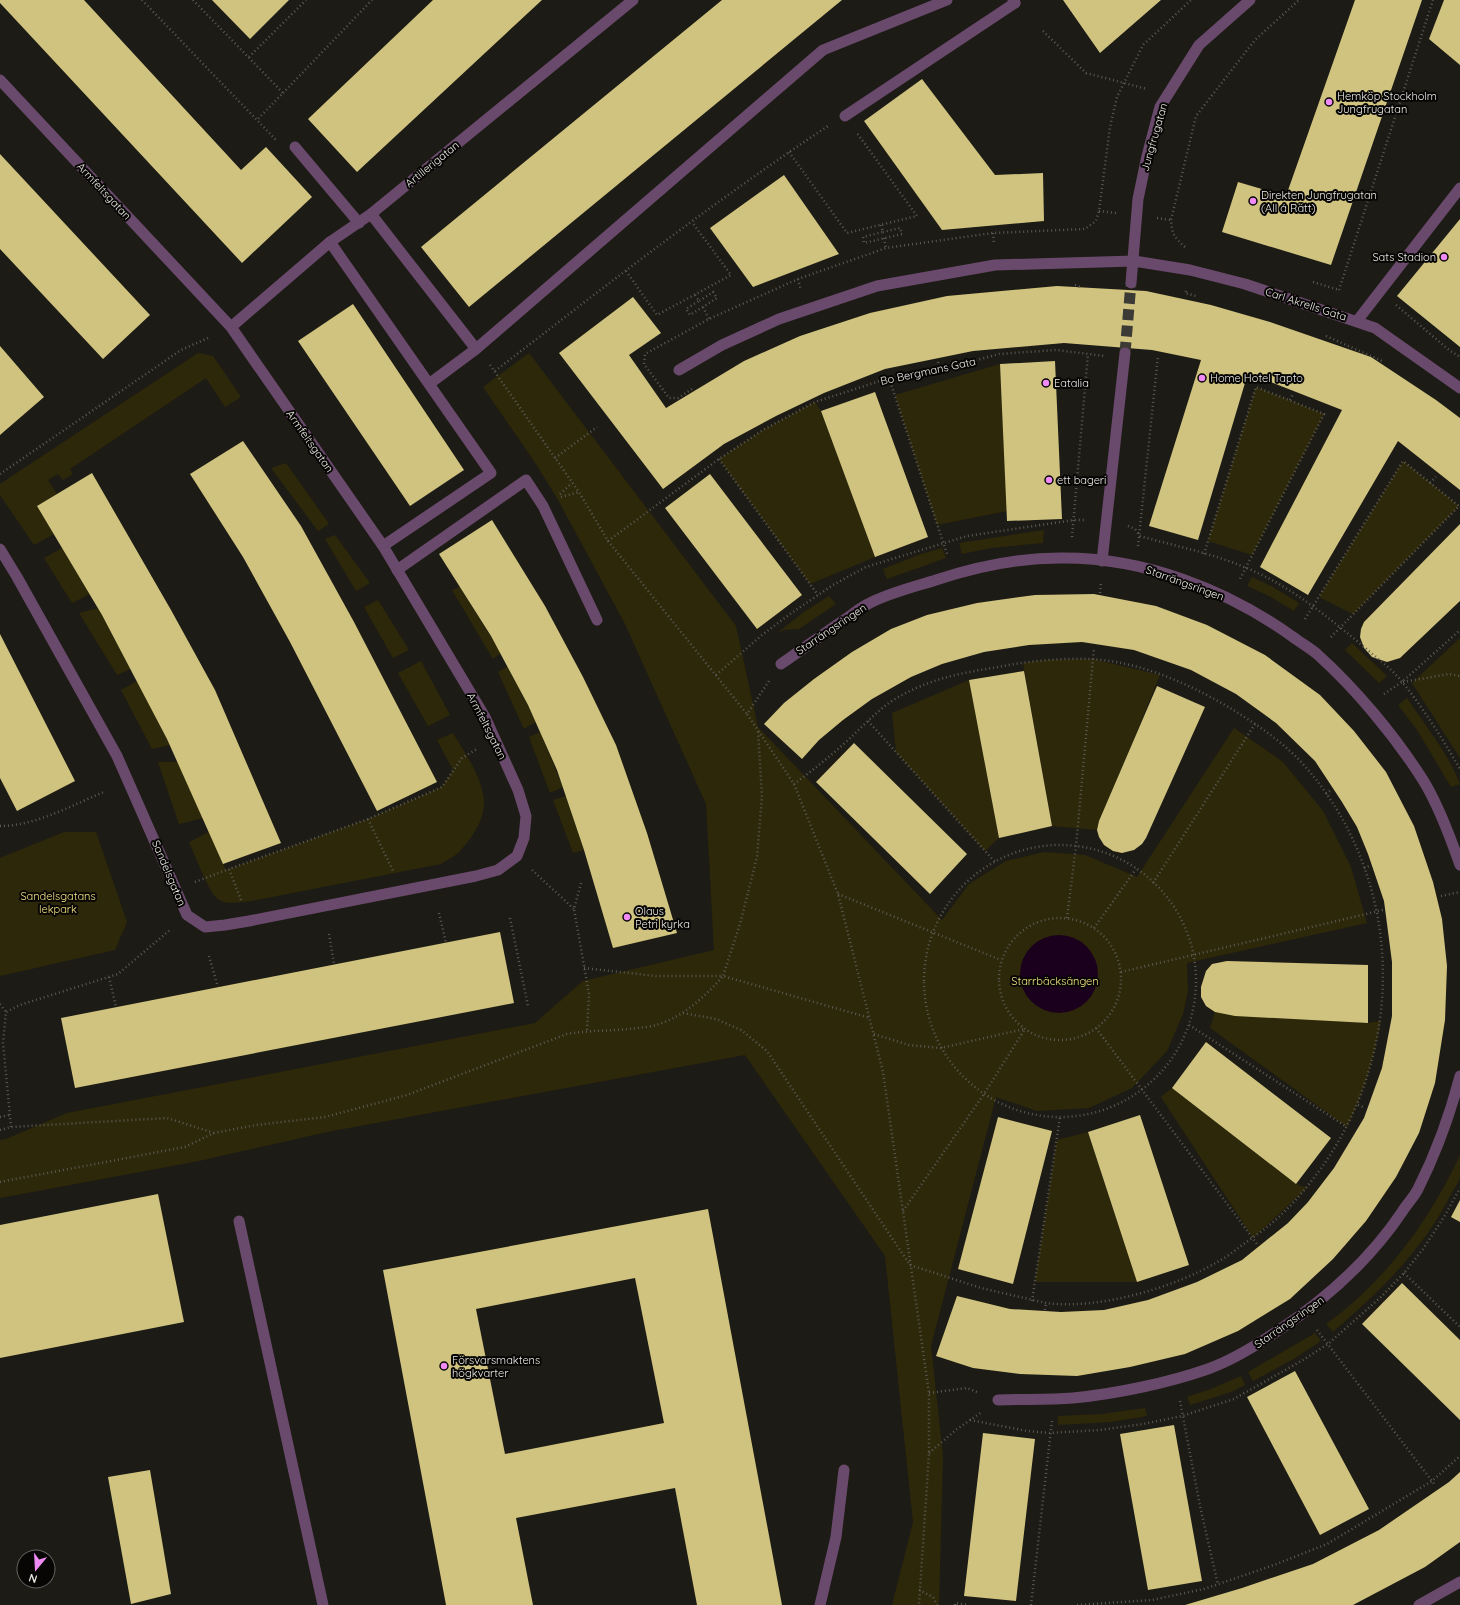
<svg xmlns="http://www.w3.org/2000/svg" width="1460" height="1605" viewBox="0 0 1460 1605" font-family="Quicksand,sans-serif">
	<rect width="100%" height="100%" fill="#1d1b15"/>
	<path fill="#2d280a" d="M198 353 213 356 241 397 225 407 206 378 70 469 73 474 63 480 58 474 48 480 57 494 37 506 54 534 34 545 0 495V484Z
		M529 353 736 626 758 727 942 920 969 884 1006 861 1044 852 1085 855 1137 877 1234 728 1283 762 1323 811 1351 867 1367 923 1187 963 1188 991 1183 1014 1167 1051 1132 1088 1089 1108 1037 1111 996 1097 931 1346 943 1456 939 1605H892L913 1522 885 1256 745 1055 327 1132 199 1161 0 1198V1140L6 1139 67 1113 535 1023 583 981 714 950 706 804 625 624 558 500 536 464 483 387Z
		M1000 364 1007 511 937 525 895 395Z
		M1256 387 1324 414 1252 555 1208 541Z
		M815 402 821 411 875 557 810 584 719 459 763 430Z
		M1403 461 1459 506 1353 614 1319 597Z
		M286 463 329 524 318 531 271 468Z
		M1044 530 1043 543 991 548 962 554 959 543Z
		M335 535 370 583 356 591 325 539Z
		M62 548 90 594 72 603 44 558Z
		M942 548 946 558 887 579 883 569 921 554Z
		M1252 577 1273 587 1299 603 1294 611 1269 596 1247 586Z
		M460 587 501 653 493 659 452 590Z
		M829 596 836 604 799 629 784 630 777 633 804 612Z
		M378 600 409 650 393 658 364 607Z
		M98 608 131 669 117 675 79 613Z
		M1460 638V758L1412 683Z
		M1352 643 1387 676 1379 683 1345 650Z
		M1093 659 1160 675 1097 830 1052 826 1023 663 1047 660Z
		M421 661 450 715 428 726 398 673Z
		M508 666 536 722 524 729 498 672Z
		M969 680 999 838 985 851 896 752 892 713Z
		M137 681 167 739 170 745 152 749 121 690Z
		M1407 698C1425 725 1448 753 1460 784L1451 787 1417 730 1398 705Z
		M540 732 563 787 550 793 529 737Z
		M453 733C464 752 479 772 483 794 488 816 473 837 459 852 454 857 446 860 441 864L251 901C241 902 228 905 219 900 209 894 195 855 189 842L209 832 226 870 368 819 442 787 453 770 437 740Z
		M158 762H178L203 818 179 824Z
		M566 796 584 850 573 853 553 800Z
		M64 832H96L127 922 115 950 0 976V858Z
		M1215 1012 1367 1023 1381 1021C1373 1060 1365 1090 1347 1127L1210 1028Z
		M1172 1088 1296 1184 1307 1188 1253 1238 1161 1097Z
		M1088 1132 1137 1282H1035L1057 1140Z
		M1460 1155C1460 1162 1460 1170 1460 1177 1458 1184 1452 1192 1449 1198 1422 1251 1377 1294 1333 1332L1326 1324C1337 1316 1347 1308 1357 1299 1401 1259 1435 1209 1460 1155Z
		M1315 1333 1321 1341 1292 1360 1253 1381 1248 1372Z
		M1241 1376 1245 1385 1231 1392 1190 1405 1187 1397 1211 1389Z
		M1145 1408 1147 1416 1111 1422 1058 1425V1416L1101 1414Z"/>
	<path fill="#1a001c" d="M1020 974a39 39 0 1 1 78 0a39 39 0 1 1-78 0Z"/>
	<path fill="#cfc37f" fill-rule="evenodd" d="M0 0H84L241 170 266 147 312 197 242 263 0 3Z
		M212 0H289L250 39Z
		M433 0H542L357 172 308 119Z
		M722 0H842L469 307 421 247Z
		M1063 0H1161L1100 53Z
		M1355 0H1422L1331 265 1222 232 1238 182 1286 196Z
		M1444 0H1460V65L1429 39Z
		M922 79 995 175 1043 173 1044 221 942 230 864 121Z
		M0 154 150 315 103 359 0 249Z
		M784 175 839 254 753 287 710 228Z
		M1460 219V347L1397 296Z
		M1057 286 1146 291 1211 305 1270 322 1371 357 1436 400 1460 418V490L1398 441 1308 595 1260 567 1342 410 1248 373 1198 540 1149 526 1201 360 1152 350 1064 343 973 351 885 369 824 393 776 416 724 444 663 489 559 353 633 297 661 333 629 355 666 408 744 361 800 336 870 313 947 296Z
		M353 304 464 470 410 506 298 341Z
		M0 346 44 397 0 435Z
		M1055 361 1062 519 1007 521 1000 364Z
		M875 392 928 537 875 557 821 411Z
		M243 441 301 526 354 622 437 782 377 811 290 642 243 557 190 474Z
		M92 473 171 610 215 690 281 843 223 864 167 739 102 615 37 506Z
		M710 474 802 595 757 629 665 508Z
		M492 520 545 606 583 677 616 745 647 833 677 933 613 948 584 850 557 770 528 705 491 636 439 554Z
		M1460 524V601L1400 658 1387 662 1372 657 1364 648 1360 637 1361 629 1364 622Z
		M1094 594 1156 606 1207 625 1265 655 1320 695 1354 731 1386 772 1414 826 1433 882 1442 919 1447 966 1445 1020 1435 1083 1419 1133 1396 1177 1366 1221 1333 1259 1290 1299 1238 1331 1185 1354 1130 1367 1077 1376 1020 1374 973 1368 936 1356 957 1296 1010 1309 1061 1312 1104 1310 1148 1300 1197 1282 1242 1260 1288 1223 1308 1202 1334 1168 1364 1118 1382 1068 1392 1016V962L1384 901 1368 854 1357 827 1342 802 1315 761 1276 723 1236 694 1191 670 1134 650 1082 642 1029 645 984 652 942 664 911 677 872 699 843 720 819 740 802 759 764 724 784 703 814 679 852 652 891 629 927 615 977 603 1035 595Z
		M0 634 75 781 17 811 0 778Z
		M1024 671 1052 826 999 838 969 680Z
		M1157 686 1205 707 1146 838 1142 844 1134 850 1122 853 1113 851 1104 845 1099 837 1097 830 1099 821Z
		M854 743 967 854 930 894 816 782Z
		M500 932 514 1003 75 1088 61 1018Z
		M1227 961 1368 965V1023L1235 1016 1215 1012 1206 1006 1201 997V987L1206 971 1212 964Z
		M1206 1042 1331 1138 1296 1184 1172 1088Z
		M1140 1115 1189 1265 1137 1282 1088 1132Z
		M998 1117 1052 1131 1013 1284 958 1269Z
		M158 1194 184 1322 0 1358V1225Z
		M1460 1200V1222L1451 1217Z
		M708 1209 782 1605H697L675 1488 516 1518 533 1605H446L383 1270ZM635 1278 664 1423 505 1454 476 1309Z
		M1402 1283 1460 1340V1420L1362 1324Z
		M1295 1371 1369 1509 1320 1535 1247 1397Z
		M1174 1425 1202 1581 1148 1590 1120 1434Z
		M983 1433 1035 1439 1016 1601 964 1596Z
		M150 1470 171 1594 131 1604 108 1477Z
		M1460 1472V1542L1425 1567 1353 1605H1185L1242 1588 1313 1564 1379 1530 1449 1482Z"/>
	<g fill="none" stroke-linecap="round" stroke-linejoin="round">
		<path stroke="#3c3a34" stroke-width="11" stroke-dasharray="11 5.5" stroke-linecap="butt" d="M1125 353 1131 283"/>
		<path stroke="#5b5a54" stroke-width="2.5" stroke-dasharray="1 3" stroke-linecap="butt" d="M142 0 276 140
			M193 0 283 93 257 120
			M1043 31 1086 73 1147 89
			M249 57 306 0
			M283 93 372 0
			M789 152 847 233 917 216 857 133
			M1099 211 1116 213
			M1157 218 1171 220
			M881 225 883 232 863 237 864 243 902 234 900 228 883 232
			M993 233 994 244
			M884 238 886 248
			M1185 247C1174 237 1172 234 1171 220L1196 116 1255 40 1299 0
			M626 271 657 315 731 275 692 222
			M798 279 801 290
			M1313 282 1339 290
			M1075 285 1080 287
			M1339 290 1433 0
			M1186 291 1185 293 1196 296
			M695 295 699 301 686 309 690 315 717 298 713 292 699 301
			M1396 305 1449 350 1460 357
			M703 307 709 319
			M1326 336 1382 361
			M938 362 940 370
			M490 365 579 492 608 541 747 714
			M495 371C604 287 713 202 828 126
			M889 378 947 554
			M692 389 678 398H669L644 364 645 354 709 319 798 279 886 248 993 233 1085 229 1096 221 1099 211 1110 127 1117 97 1143 45 1191 0
			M1290 400 1293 394
			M555 458 597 427
			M719 459 818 595
			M0 474 181 350 208 338
			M1430 483 1436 477
			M560 494 572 483
			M561 497 579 492
			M1128 526 1135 529 1140 536C1175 546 1211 553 1244 567 1287 584 1323 613 1358 642 1372 654 1387 665 1399 678 1422 706 1442 738 1460 769
			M1072 537 1088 354
			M608 541 719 459 763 430 815 402 889 378 940 370 999 354 1056 350 1105 356
			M1138 546 1158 356
			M1204 554 1256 387 1324 414 1239 581
			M1100 593 1101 582
			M1305 619 1403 461 1459 506 1330 638
			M716 675 762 635 790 614 833 585 866 567 967 536 1074 520H1086
			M769 681 747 714 794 784 838 894 883 1072 929 1393V1453L919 1605
			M1403 682 1449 674 1460 676
			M1384 694 1402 682 1460 630
			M868 721 995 862
			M1326 794 1331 790
			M368 819 393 871
			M0 826C36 826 72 805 104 792
			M924 981a136 136 0 1 1 272 0a136 136 0 1 1-272 0Z
			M1364 868 1369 866
			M532 870 574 909
			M195 882 229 869
			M581 883 574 909 589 994 587 1031
			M1153 883 1255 724
			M838 894 1001 960
			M1441 896 1460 892
			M241 900 229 869 368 819 442 787 462 758 477 749
			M439 913 446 943
			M510 918 528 1006
			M1067 918 1076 846 1094 648
			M999 979a61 61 0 1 1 122 0a61 61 0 1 1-122 0Z
			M1094 928 1136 869
			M329 934 334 964
			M209 956 218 987
			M584 968 656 976H723L740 924 757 857 762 796 758 731
			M1121 972 1383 910
			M109 977 116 1007
			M0 1004 6 1012
			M683 1013 716 1019 741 1030 767 1051 910 1265 981 1288 1046 1303C1098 1310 1174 1288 1219 1261 1227 1257 1234 1251 1241 1246 1255 1236 1271 1225 1283 1213 1298 1199 1310 1183 1322 1167 1408 1045 1404 877 1303 764 1284 743 1259 726 1235 711 1192 685 1142 662 1091 659 1060 658 1028 661 998 667 974 671 949 675 926 684 913 689 896 697 885 706 871 717 859 730 846 742 829 757 812 771 794 784
			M1189 1025 1347 1127
			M1096 1028 1257 1244
			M874 1034 909 1045 941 1048 1024 1029
			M1358 1105 1363 1107
			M0 1117 9 1115
			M11 1127 3 1043 6 1012 20 1005 118 974 171 929
			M0 1130 11 1127 167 1118 214 1133
			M0 1182 185 1147 214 1133 256 1125 325 1117 407 1095 567 1034C591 1030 614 1031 638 1028 644 1027 651 1027 656 1025 683 1017 705 997 723 976L870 1018
			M903 1211 984 1094 1025 1029
			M1404 1273 1460 1327
			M1032 1301 1060 1117
			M1045 1310 1046 1303
			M1317 1330 1435 1485
			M929 1393 967 1388 979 1393
			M1180 1401 1200 1506 1218 1585
			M970 1420 1027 1431 1050 1433 1100 1430 1143 1424 1182 1416 1234 1399 1303 1360 1328 1344 1382 1296 1404 1273 1423 1249 1444 1217 1460 1188
			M929 1453 957 1429 982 1412
			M919 1590 933 1597 937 1605
			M955 1605V1603L968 1605
			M1031 1605 1052 1421
			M1077 1605 1152 1600 1204 1589 1274 1565 1327 1544 1432 1481 1460 1456"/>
		<path stroke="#6a4a6c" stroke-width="11" d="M845 116 1015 3
			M295 147 359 223
			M371 214 476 349
			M330 242 491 473 383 546
			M1357 321 1460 188
			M429 384 476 349 823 50 947 0
			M397 570 526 480 543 506 597 620
			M239 1221 323 1605
			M820 1605 836 1537 844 1470"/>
		<path stroke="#6a4a6c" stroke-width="11" d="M1013 0 1015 3
			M0 80 231 327 383 546 485 717 518 790 526 816 524 838 517 856 498 870 476 876 249 921 225 925 205 927 187 915 117 756 17 577 0 549
			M1131 283 1138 199 1147 156 1160 107 1199 45 1250 0
			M231 327 330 242 371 214 633 0
			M679 370 722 345 779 319 877 286 995 265 1134 261 1190 270 1245 284 1375 328 1460 388
			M1102 561 1125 353
			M781 664C803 649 824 633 847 618 854 613 860 608 868 604 888 593 914 587 936 580 975 567 1018 558 1060 558 1143 557 1226 589 1293 637 1301 643 1310 648 1317 654 1356 689 1395 736 1423 780 1439 806 1450 836 1460 865
			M998 1400C1023 1399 1048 1400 1073 1398 1115 1394 1168 1383 1208 1369 1233 1360 1254 1347 1276 1332 1325 1300 1369 1261 1402 1212 1407 1204 1414 1197 1418 1189 1436 1153 1450 1115 1460 1076
			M1419 1605 1460 1582"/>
	</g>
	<g fill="#f08bf6" stroke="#070604" stroke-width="1.5">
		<circle cx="1329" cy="102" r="4"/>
		<circle cx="1253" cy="201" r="4"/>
		<circle cx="1444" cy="257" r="4"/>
		<circle cx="1202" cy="378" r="4"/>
		<circle cx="1046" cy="383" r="4"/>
		<circle cx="1049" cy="480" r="4"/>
		<circle cx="627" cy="917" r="4"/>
		<circle cx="444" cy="1366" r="4"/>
	</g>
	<g text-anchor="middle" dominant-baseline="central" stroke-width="4" stroke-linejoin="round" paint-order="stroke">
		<g font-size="11" fill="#ebeae6" stroke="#070604" text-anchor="start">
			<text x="1337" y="96">Hemköp Stockholm<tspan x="1337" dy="13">Jungfrugatan</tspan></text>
			<text x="1261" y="195">Direkten Jungfrugatan<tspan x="1261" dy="13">(All á Rätt)</tspan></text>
			<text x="1436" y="257" text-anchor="end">Sats Stadion</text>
			<text x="1210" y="378">Home Hotel Tapto</text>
			<text x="1054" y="383">Eatalia</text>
			<text x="1057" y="480">ett bageri</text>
			<text x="635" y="911">Olaus<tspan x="635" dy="13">Petri kyrka</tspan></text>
			<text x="452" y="1360">Försvarsmaktens<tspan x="452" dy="13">högkvarter</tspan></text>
		</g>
		<g font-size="11" fill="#ebeae6" stroke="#070604">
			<text transform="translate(1154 137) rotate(-74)">Jungfrugatan</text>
			<text transform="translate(432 164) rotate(-39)">Artillerigatan</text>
			<text transform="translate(104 191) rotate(47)">Armfeltsgatan</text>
			<text transform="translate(1306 304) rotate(18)">Carl Akrells Gata</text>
			<text transform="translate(928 371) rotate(-12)">Bo Bergmans Gata</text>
			<text transform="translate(310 441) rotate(55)">Armfeltsgatan</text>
			<text transform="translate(1185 583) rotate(20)">Starrängsringen</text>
			<text transform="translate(831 629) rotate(-34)">Starrängsringen</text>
			<text transform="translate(487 726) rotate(63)">Armfeltsgatan</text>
			<text transform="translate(169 873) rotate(67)">Sandelsgatan</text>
			<text transform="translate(1289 1322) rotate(-35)">Starrängsringen</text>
		</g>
		<g font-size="11" fill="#f4e282" stroke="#070604">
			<text x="58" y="896">Sandelsgatans<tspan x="58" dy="13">lekpark</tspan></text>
			<text x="1055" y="981">Starrbäcksängen</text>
		</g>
	</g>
	<g transform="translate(36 1569) rotate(198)"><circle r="19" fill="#070604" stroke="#62615e"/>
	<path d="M0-3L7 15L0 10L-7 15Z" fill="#f08bf6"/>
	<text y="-6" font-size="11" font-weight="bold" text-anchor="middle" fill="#ebeae6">N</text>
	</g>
</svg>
